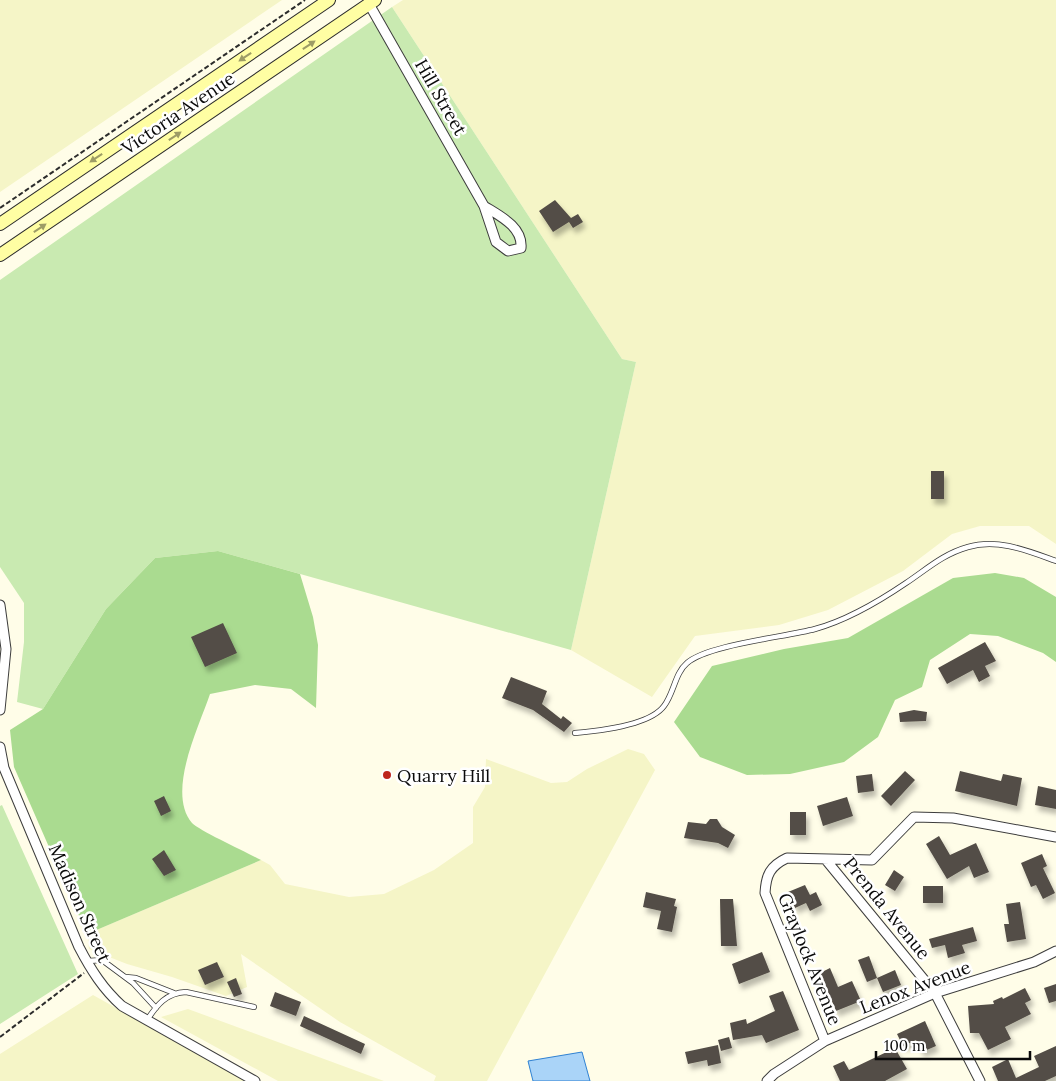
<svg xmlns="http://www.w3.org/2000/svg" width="1056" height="1081" viewBox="0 0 1056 1081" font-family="Lora,serif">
	<defs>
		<filter id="shadow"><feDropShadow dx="3" dy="5.5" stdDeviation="2.5" flood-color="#0004"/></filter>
	</defs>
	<rect width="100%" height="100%" fill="#fffde8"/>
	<path fill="#f5f5c7" d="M0 0H282L0 192Z
		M403 0H1056V544L1029 526H980L952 534 903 571 828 610 779 625 695 636 652 697 571 650 636 362 622 359 392 7Z
		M628 749 644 754 655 770 487 1081H434L436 1076 340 1022 241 954 247 987 226 996 172 977 127 964 89 949 87 934 261 860 270 865 285 884 349 897 384 894 434 870 473 843V807L485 787 486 759 551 783 567 782 587 769Z
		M93 995 246 1081H0V1054Z
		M188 1009 384 1081H278L161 1017Z"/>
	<path fill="#c9eab1" d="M392 7 622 359 636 362 571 650 218 551 155 558 106 609 43 709 17 702 24 642V603L0 567V280Z
		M2 805 78 974 0 1024V806Z"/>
	<path fill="#aadb90" d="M218 551 300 574 313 617 318 645 316 708 291 689 255 685 210 694C199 727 166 792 192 823 200 831 248 853 261 860L87 934 14 767 10 730 43 709 106 609 155 558Z
		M995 573 1024 578 1056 597V662L1043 653 998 636 970 634 930 660 922 687 895 700 878 737 844 762 790 774 747 775 700 757 674 722 712 666 784 649 848 638 953 578Z"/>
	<path fill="#aad4f8" stroke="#2f81d2" d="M582 1052 590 1081H533L528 1061Z"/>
	<path fill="#534d46" filter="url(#shadow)" d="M555 200 571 218 578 214 583 222 573 228 569 222 553 232 539 211Z
		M931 471H944V499H931Z
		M223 623 237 653 205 667 191 637Z
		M985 642 996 661 985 666 990 676 979 682 973 670 947 684 938 668Z
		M511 677 547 691 542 704 561 719 563 716 572 723 564 732 533 710 502 698Z
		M914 710 927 712 926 721 900 722 899 713Z
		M905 771 915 780 891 806 881 796Z
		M960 771 1001 781 1003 774 1022 778 1017 806 955 791Z
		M872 774 874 791 858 793 856 776Z
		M1038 786 1056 790V809L1035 805Z
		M164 796 171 811 161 816 154 801Z
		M847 797 853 816 823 826 817 806Z
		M790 812H806V835H790Z
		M710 819H717L722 827 735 835 728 848 718 843 684 838 688 822 706 824Z
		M939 836 950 855 976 843 989 872 974 878 969 866 947 879 926 844Z
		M164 850 176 870 164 876 152 859Z
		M1042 854 1047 866 1043 868 1055 893 1043 899 1036 885 1031 887 1021 863Z
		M894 870 904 877 895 891 885 885Z
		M805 885 810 895 816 892 822 905 810 911 806 903 795 908 788 892Z
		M923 886H943V903H923Z
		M646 892 676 899 674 906 677 907 672 932 657 929 661 911 643 907Z
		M720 899H733L737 946H721Z
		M1020 902 1026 939 1007 942 1004 924H1009L1006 904Z
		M973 927 977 941 962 945 965 953 948 958 945 945 932 948 929 939Z
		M762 952 770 972 739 984 732 964Z
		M869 956 877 978 895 970 901 985 883 992 877 978 867 982 858 960Z
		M217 962 224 977 205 985 198 970Z
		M830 968 838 987 852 981 861 1001 836 1011 820 973Z
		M236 978 242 994 234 997 227 982Z
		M1056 984V1001L1049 1003 1044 988Z
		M1025 988 1031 1000 1025 1003 1031 1014 1005 1027 1011 1039 988 1050 979 1033H970L968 1006 994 1004 993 1001 1002 997 1003 999Z
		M783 991 799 1030 766 1043 762 1035 733 1040 730 1023 746 1019 747 1024 775 1011 769 996Z
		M275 992 301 1002 296 1016 270 1006Z
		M304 1016 365 1044 361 1054 300 1026Z
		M925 1021 936 1046 922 1052 916 1040 903 1046 897 1034Z
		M729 1037 732 1048 721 1051 718 1040Z
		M718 1045 721 1063 708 1066 707 1060 688 1064 685 1052Z
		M1056 1046V1076L1045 1081H998L992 1067 1008 1059 1016 1078 1039 1067 1034 1056Z
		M895 1048 907 1069 885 1081H840L833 1066 844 1061 849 1070Z"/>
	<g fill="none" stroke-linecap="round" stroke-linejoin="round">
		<defs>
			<path id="lane" d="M575 733C598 731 650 725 664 706 674 693 675 673 687 663 707 645 785 637 815 629 848 620 878 602 906 583 927 569 943 554 968 547 998 538 1028 551 1056 561
				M88 961 102 960 133 983 156 1008
				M126 977 136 978 174 993
				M147 1020C157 1005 166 993 186 992L254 1007"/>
			<path id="street" d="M369 4 484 206 496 242 508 251 521 248C523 227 500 216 484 206
				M0 605 6 649 0 710
				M0 747 4 768 79 947C91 970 103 989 122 1006L255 1081
				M826 860 935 993 980 1081
				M825 1041 765 893C766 875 770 866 787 858L872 860 914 817 953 818 1056 837
				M767 1081 774 1074 825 1041 935 993 1034 962 1056 951"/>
			<path id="secondary" d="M0 224 329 0
				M0 255 375 0"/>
		</defs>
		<use href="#lane" stroke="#3d3d3d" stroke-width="6"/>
		<use href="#street" stroke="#3d3d3d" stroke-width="11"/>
		<use href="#secondary" stroke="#2c2c2c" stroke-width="14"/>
		<path stroke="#2c2c2c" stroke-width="2" stroke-dasharray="5 2.5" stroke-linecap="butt" d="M0 208 305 0
			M0 1037 84 973"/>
		<use href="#lane" stroke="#fff" stroke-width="4.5"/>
		<use href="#street" stroke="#fff" stroke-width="9"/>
		<use href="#secondary" stroke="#fffea3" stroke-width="12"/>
	</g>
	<defs><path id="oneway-solid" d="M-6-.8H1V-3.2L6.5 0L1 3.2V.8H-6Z" transform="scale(1.25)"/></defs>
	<g fill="#9d9c66">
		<use href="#oneway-solid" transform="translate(309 45) rotate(-34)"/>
		<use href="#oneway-solid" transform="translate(245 57) rotate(146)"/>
		<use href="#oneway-solid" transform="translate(175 136) rotate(-34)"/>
		<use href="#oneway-solid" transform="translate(96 158) rotate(146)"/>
		<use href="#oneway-solid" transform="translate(40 228) rotate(-34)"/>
	</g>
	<circle fill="#be261e" stroke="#fff" stroke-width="2" cx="387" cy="775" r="5"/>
	<g text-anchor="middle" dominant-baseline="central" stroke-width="5" stroke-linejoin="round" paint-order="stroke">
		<g font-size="18" fill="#0a0a0a" stroke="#fff">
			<text transform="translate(441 97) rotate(60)">Hill Street</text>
			<text transform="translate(178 113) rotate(-34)">Victoria Avenue</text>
			<text transform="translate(80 903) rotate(66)">Madison Street</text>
			<text transform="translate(887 908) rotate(51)">Prenda Avenue</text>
			<text transform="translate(810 959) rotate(68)">Graylock Avenue</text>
			<text transform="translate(915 987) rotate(-21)">Lenox Avenue</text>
		</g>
		<g font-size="18" fill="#0a0a0a" stroke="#fff" text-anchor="start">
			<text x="397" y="775">Quarry Hill</text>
		</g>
	</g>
	<path d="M876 1051v8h154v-8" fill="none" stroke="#0a0a0a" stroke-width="2.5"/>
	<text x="884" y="1051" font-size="15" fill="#0a0a0a" stroke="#ffffff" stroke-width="4" paint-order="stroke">100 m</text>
</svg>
